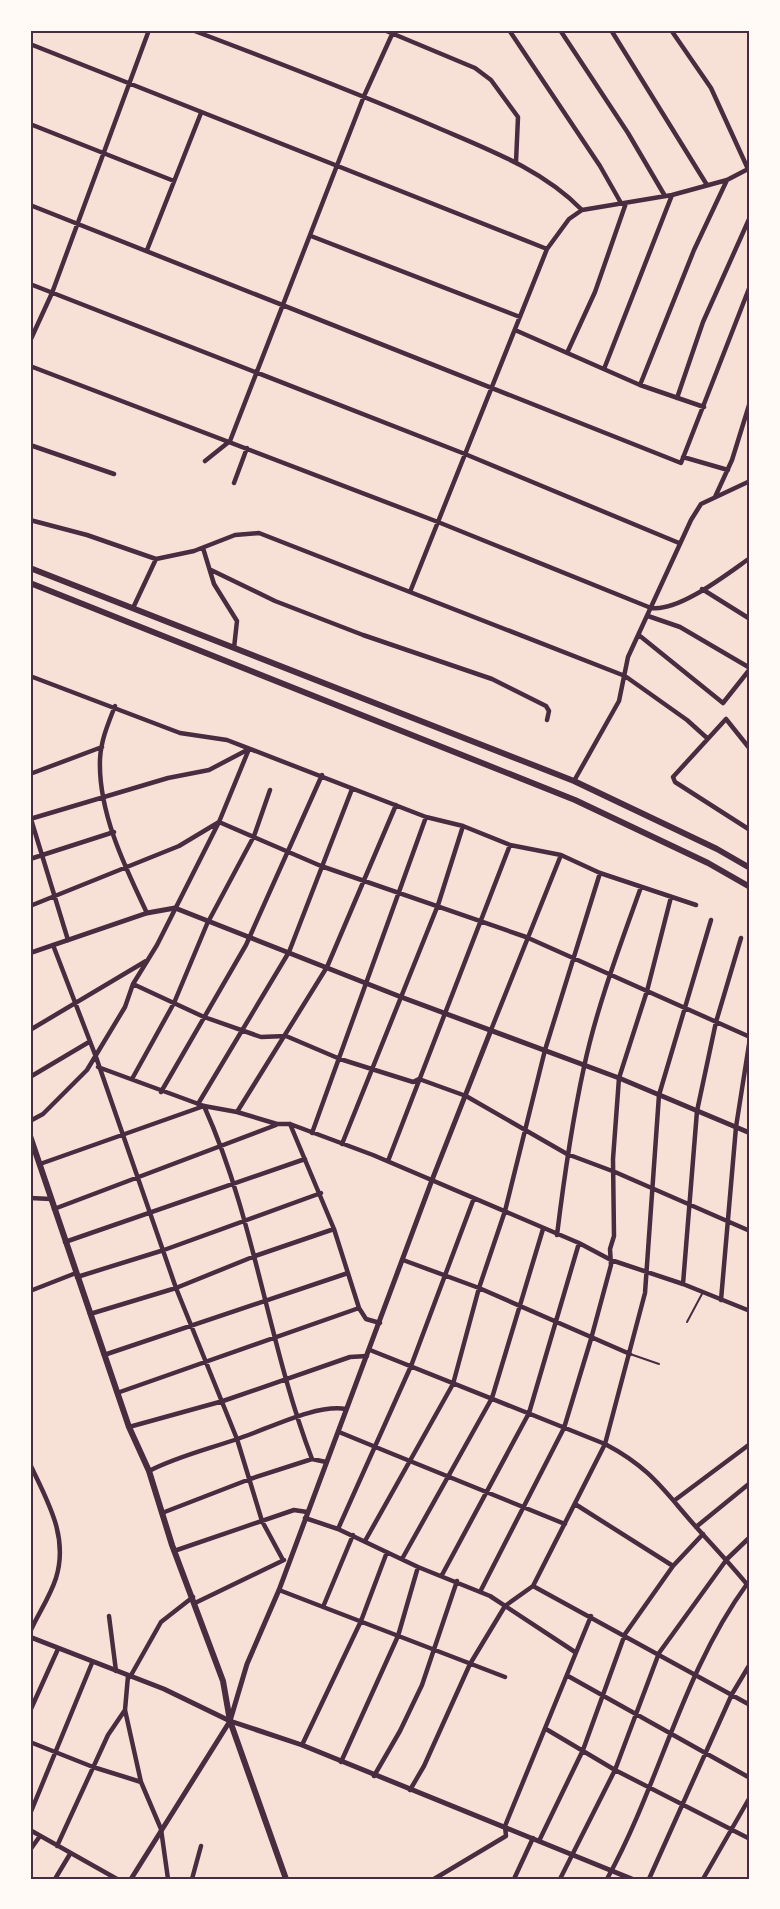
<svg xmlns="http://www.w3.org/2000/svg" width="780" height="1909" viewBox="0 0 780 1909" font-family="'Public Sans',sans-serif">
	<rect width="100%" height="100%" fill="#f7e1d7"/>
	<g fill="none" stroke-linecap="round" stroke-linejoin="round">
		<path stroke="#4a2c40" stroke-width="2" d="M687 1322 703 1292
			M630 1354 659 1364"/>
		<path stroke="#4a2c40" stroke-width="4.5" d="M192 30C274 61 355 92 436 127 487 149 542 169 582 210
			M384 30 475 68 491 80 518 117 516 162
			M509 30 600 166 621 203
			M560 30 628 133 665 196
			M611 30 707 185
			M671 30 711 88 748 169
			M30 44 547 249
			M30 124 174 181
			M30 205 681 463 750 286
			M311 236 520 317
			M147 250 201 113
			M30 284 465 454 679 543
			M515 330 640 385 704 407
			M30 341 52 293 149 30
			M567 353 595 292 626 203
			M30 366 438 522 651 608C679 612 727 574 750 558
			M604 369 672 195
			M640 385 694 250 727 180
			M677 398 703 322 750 217
			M230 441 364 96 394 30
			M30 445 114 474
			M683 457 728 470
			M205 461 230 441
			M234 483 247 448
			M715 497 732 460 750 402
			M30 520 87 535 156 559 194 551 235 535 259 533 625 676 687 720 707 738
			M203 548 214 584 237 621 234 648
			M211 570 275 601 363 635 492 679 546 706 549 711 547 720
			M702 589 750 619
			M410 592 547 249 569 219 582 210 672 195 727 180 750 168
			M133 608 156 559
			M648 616 680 627 750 668
			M640 636 723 703 750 669
			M30 676 180 733 227 740 426 817 463 826 510 845 561 855 600 873 696 905
			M115 706C108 724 101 740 100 759 98 812 125 867 147 913
			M750 749 726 719 673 777 675 782 750 830
			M30 774 102 747
			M574 781 619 701 628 657 691 520 701 504 750 481
			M30 816 68 940
			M30 819 168 778 209 770 249 749
			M30 859 114 832
			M30 906 179 846 219 822 321 866 526 937 750 1037
			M53 945 96 1057 176 1288 237 1439 262 1521 283 1560
			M133 984 204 1017 261 1037 286 1036 340 1059 413 1082 419 1079 466 1096 567 1154 615 1172 750 1231
			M30 1030 146 961
			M491 1030 561 855
			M98 1067 204 1106 237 1112 277 1124H290L373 1155 579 1243 611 1260 683 1284 750 1311
			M30 1077 89 1042
			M132 1079 174 1003 207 924 254 836 270 790
			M161 1092 246 945 322 775
			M198 1104 289 952 352 789
			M237 1112 327 967 396 805
			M30 1121 43 1114 87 1070 125 1007 133 984 157 945 219 822 249 749
			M290 1124 334 1229 359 1308 366 1319 380 1323
			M312 1133 426 817
			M342 1144 438 905 463 826
			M388 1161 510 845
			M40 1164 204 1106C255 1219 268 1344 312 1459
			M30 1198 51 1199
			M54 1209 276 1125
			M557 1235C564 1178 572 1122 584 1067 597 1006 620 946 641 887
			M65 1242 305 1159
			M403 1260 479 1288 630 1354
			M77 1277 164 1250 321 1193
			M683 1284 697 1111 716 1022 741 938
			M30 1291 76 1273
			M721 1300 736 1127 750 1038
			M90 1314 176 1288 255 1256 334 1229
			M370 1350 605 1444C651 1468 664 1491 697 1528 715 1548 733 1567 750 1588
			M104 1355 348 1273
			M117 1393 359 1308
			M129 1427 223 1401 350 1357 367 1356
			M339 1432C414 1463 489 1493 565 1524
			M30 1464C47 1501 69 1536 56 1578 50 1597 38 1614 30 1632
			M149 1471C178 1456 209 1449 240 1438 270 1428 316 1404 346 1409
			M675 1500 750 1444
			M575 1504 673 1566
			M162 1513 250 1479 312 1459 326 1462
			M305 1518 338 1529 418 1567 490 1596 575 1652
			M696 1527 750 1483
			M338 1529 411 1366 474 1198
			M365 1541 453 1384 479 1288 505 1211 545 1050 600 873
			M174 1551 294 1510 307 1512
			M402 1559 492 1398 543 1229
			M442 1575 529 1413 579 1243
			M533 1586 750 1705
			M279 1590 505 1677
			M480 1592 564 1428 591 1339 611 1265 610 1249 614 1236 613 1159 619 1078 647 991 671 897
			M195 1603 284 1560
			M323 1607 353 1535
			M109 1616 116 1671
			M128 1676 125 1710 141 1782 161 1829 168 1879
			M568 1676 750 1778
			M130 1677 161 1622 193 1597
			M30 1711 58 1649
			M546 1729 615 1770 750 1839
			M30 1742 93 1767 141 1782
			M302 1745 361 1621 387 1552
			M341 1762 398 1636 418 1567
			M374 1776 400 1731 422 1685 457 1581
			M410 1790 424 1766 470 1664 505 1606 533 1586 605 1444 645 1293 659 1095 711 920
			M30 1814 92 1663
			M30 1830 117 1879
			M539 1841 583 1750 625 1634 673 1566 703 1534
			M57 1846 108 1735 125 1710
			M30 1850 40 1836
			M55 1879 70 1854
			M192 1879 201 1846
			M434 1879 506 1836 505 1826 591 1616
			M514 1879 533 1838
			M560 1879 615 1770 659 1653 727 1559 750 1537
			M607 1879C660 1783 682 1673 747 1584
			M649 1879 732 1694 750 1664
			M703 1879 750 1797"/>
		<path stroke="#4a2c40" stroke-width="5" d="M30 953 147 913 175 908 401 997 619 1078 750 1133
			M30 1637 164 1689 230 1721 302 1745 632 1879
			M131 1879 230 1721 247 1664 279 1590 432 1180 491 1030"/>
		<path stroke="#4a2c40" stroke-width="6" d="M30 568 574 781 717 849 750 868
			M30 583 575 800 708 863 750 887
			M30 1136 129 1427 149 1471 172 1545 223 1681 230 1721 286 1879"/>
	</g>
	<rect width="780" height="1909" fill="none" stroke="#fffaf5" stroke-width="63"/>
	<rect x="32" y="32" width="716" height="1846" fill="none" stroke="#4a2c40" stroke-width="2"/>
</svg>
